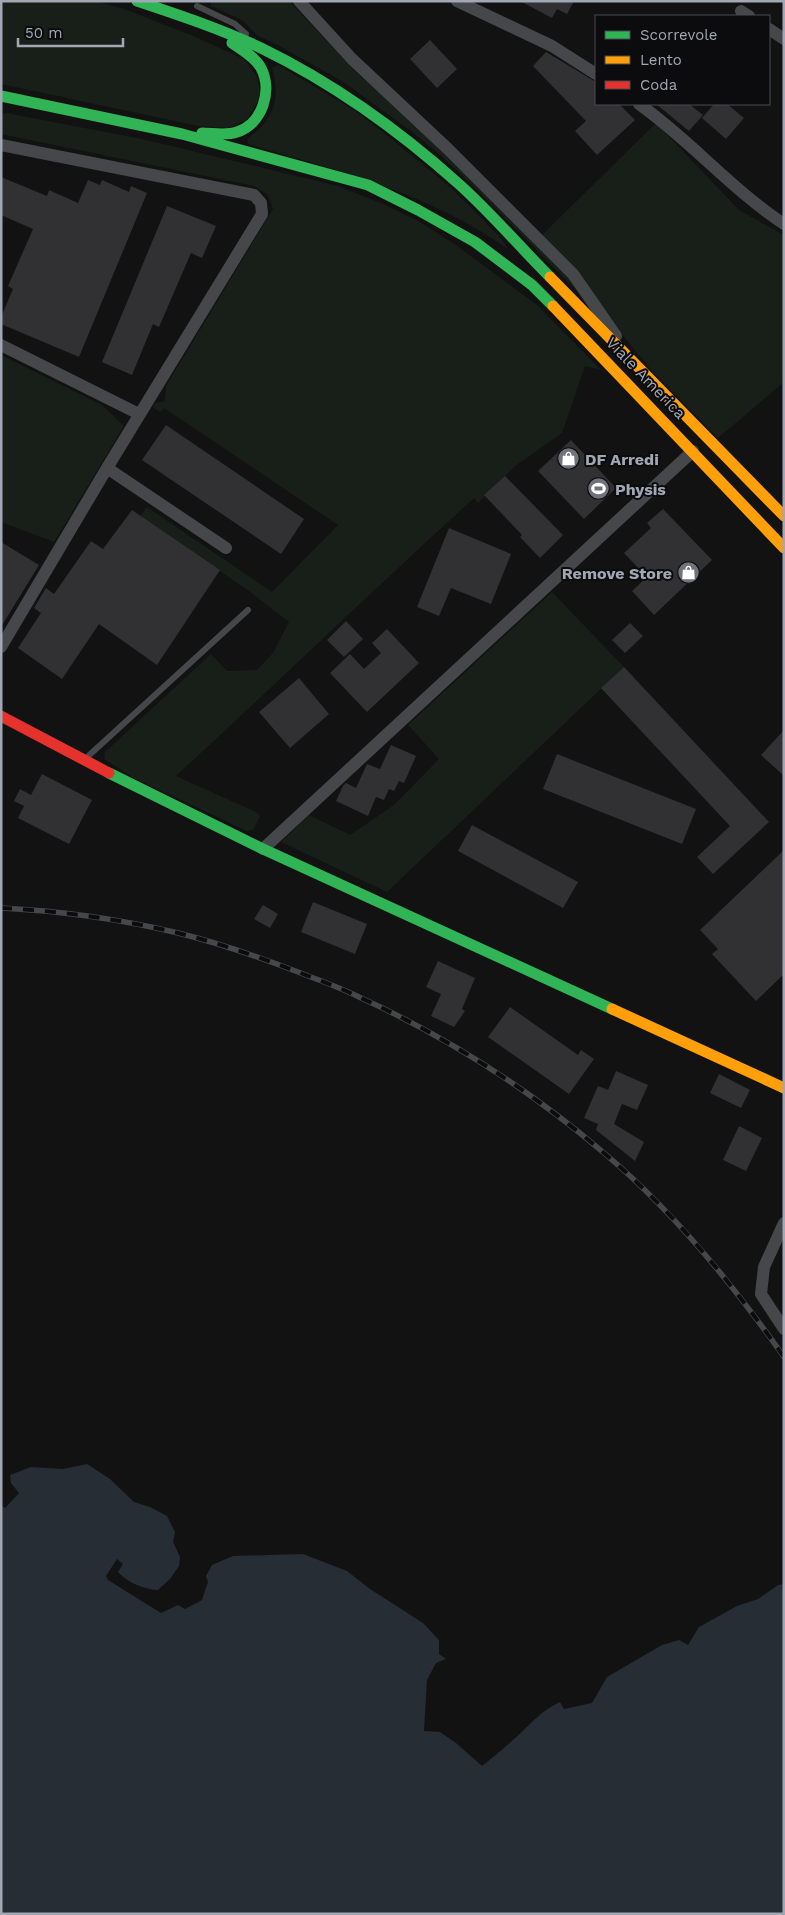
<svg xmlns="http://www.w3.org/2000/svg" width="785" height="1915" viewBox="0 0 785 1915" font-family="'Work Sans',sans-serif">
	<rect width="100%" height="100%" fill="#121212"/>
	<path fill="#181f19" d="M1 1H96L124 9 191 35 242 58 250 66 257 77 261 97 246 120 228 128 198 126 1 84Z
		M211 1H289L356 72 443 148 568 275 581 295 476 189 438 153 412 132 345 83 278 45 258 36 242 20 211 6Z
		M278 65 354 110 389 137 449 186 499 236 509 250C430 193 339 171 248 144L247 140C251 134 257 132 261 127 278 109 278 90 272 68Z
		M6 113 142 139 338 186 383 204 418 221 453 243 537 305 601 370 585 366 562 433 515 466 478 503 474 498C373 590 276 684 176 776L256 812 260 816 253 830 247 831 134 778 104 759 105 752 211 654 227 671 257 670 273 653 289 622 249 591 140 516 147 507 272 592 338 525 164 408 160 412 153 407 155 403 165 401 166 386 273 209 268 195 254 186 1 134V114Z
		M656 123 739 210 784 235V382L718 438 651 370 542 235Z
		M1 355 102 405 124 426 54 542 1 522Z
		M552 592 624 667 387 892 281 842 309 815 350 835 394 805 439 759 408 725Z"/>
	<path fill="#262d34" d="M87 1464 110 1479 134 1502 150 1507 167 1516 175 1532 173 1542 180 1557 179 1566 170 1579 158 1590C143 1589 128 1583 118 1572L123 1564 117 1559 106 1576 108 1580 161 1613 178 1605 185 1609 202 1600 208 1582 206 1576 212 1565 233 1556 303 1554 347 1571 370 1589 423 1623 439 1640V1654L446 1659 436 1663 427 1680 424 1731 440 1732 456 1743 482 1766C492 1758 503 1749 513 1740 529 1726 540 1711 560 1702L564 1709 592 1703 607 1677 662 1645 679 1640 688 1645 699 1627 737 1606 758 1599 778 1585 784 1584V1914H1V1505L5 1508 19 1493 11 1483 10 1475 31 1467 63 1469Z"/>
	<path fill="#313133" d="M520 1H574L567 14 557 9 552 18Z
		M430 40 457 69 437 88 410 59Z
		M546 52 596 82V104H619L635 120 597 155 575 131 586 121 533 66Z
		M656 104H689L703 115 689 131Z
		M714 104H727L744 118 726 139 702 118Z
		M1 177 47 196 49 190 78 203 88 180 100 185 102 180 129 192 131 186 147 193 79 357 1 324V317L13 289 8 286 33 229 1 215Z
		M167 206 216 226 202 258 191 253 159 327 153 324 132 375 102 362Z
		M166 425 304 519 281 554 142 460Z
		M571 440 616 488 584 519 538 471Z
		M505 476 563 535 540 558 520 537 522 535 484 495Z
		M663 509 712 560 654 615 632 591 647 577 624 553 651 528 647 523Z
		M132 510 220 570 157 665 99 624 62 679 18 648 41 613 34 608 46 588 54 594 91 541 103 549Z
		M449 528 511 554 491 604 451 588 439 616 417 607Z
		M1 542 39 565 1 627Z
		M346 621 363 639 344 657 327 640Z
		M630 623 643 636 625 653 612 640Z
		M387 629 419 663 367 712 330 673 350 654 364 669 381 653 372 643Z
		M624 667 769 822 713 874 697 857 730 826 601 688Z
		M299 678 329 714 290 748 259 712Z
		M784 730V776L761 755Z
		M391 745 416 756 404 783 399 781 394 791 389 789 384 800 376 797 368 816 336 801 343 786 346 783 356 788 367 764 380 769Z
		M557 754 696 809 682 844 543 789Z
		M42 774 92 800 69 844 18 818 24 806 14 801 20 789 31 795Z
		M472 825 578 882 563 908 458 851Z
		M784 850V974L756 1001 712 954 718 949 700 930Z
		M313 902 367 924 355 954 301 932Z
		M263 905 278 914 270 928 254 919Z
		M438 961 475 978 462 1009 465 1011 454 1027 431 1016 441 994 426 987Z
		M510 1007 578 1055 581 1050 594 1059 569 1094 488 1037Z
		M616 1071 648 1085 637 1110 622 1104 614 1124 644 1142 635 1161 596 1130 598 1124 584 1118 598 1086 608 1090Z
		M719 1074 750 1090 741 1108 710 1093Z
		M739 1126 762 1138 746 1171 723 1160Z"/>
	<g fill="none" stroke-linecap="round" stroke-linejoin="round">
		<path stroke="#46474b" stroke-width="6" d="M197 6 235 24 246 34
			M85 759 248 610"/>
		<path stroke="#46474b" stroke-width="12" d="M299 1 352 59 448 149 573 274 616 336
			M457 1 552 46 596 74
			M741 11 749 16
			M769 29 784 39
			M639 104C690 140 731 189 784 224
			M1 145 254 195 261 203 262 214 107 468 1 647
			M1 345 139 414
			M107 468 226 548
			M263 849 693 451
			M784 1223 764 1267 761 1294 784 1329"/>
		<path stroke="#30b455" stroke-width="11" d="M137 1C179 15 221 29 261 48 333 83 400 131 460 185 492 214 520 247 550 277
			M1 96 182 134 368 185 418 210 475 242 532 285 553 306
			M202 133C213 133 226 136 237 132 262 124 273 91 261 68 255 57 242 50 232 43
			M109 773 263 849 612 1009"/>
		<path stroke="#ff9f0a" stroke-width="11" d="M550 277 784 516
			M553 306 784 548
			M612 1009 784 1088"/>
		<path stroke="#e5322d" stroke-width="11" d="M1 716 109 773"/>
		<defs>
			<path id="rail" d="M1 908C61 911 120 919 178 933 219 943 259 957 298 972 318 980 339 987 359 997 447 1037 530 1090 604 1153 673 1211 732 1283 784 1357"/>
		</defs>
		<use href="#rail" stroke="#46474a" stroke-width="5.5"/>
		<use href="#rail" stroke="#0c0c0e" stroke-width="4" stroke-dasharray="11" stroke-linecap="butt"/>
	</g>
	<defs>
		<symbol id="shop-disc" viewBox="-11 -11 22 22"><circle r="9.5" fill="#70737b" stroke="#0c0c0e"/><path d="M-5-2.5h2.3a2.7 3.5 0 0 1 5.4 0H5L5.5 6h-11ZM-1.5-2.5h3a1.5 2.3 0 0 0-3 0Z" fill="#fff"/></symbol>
		<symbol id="stadium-disc" viewBox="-11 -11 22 22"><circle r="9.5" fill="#70737b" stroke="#0c0c0e"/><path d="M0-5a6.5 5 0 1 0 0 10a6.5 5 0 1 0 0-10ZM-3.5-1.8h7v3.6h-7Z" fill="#fff"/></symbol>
	</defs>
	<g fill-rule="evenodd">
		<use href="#shop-disc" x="556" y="446" width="25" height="25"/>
		<use href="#stadium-disc" x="586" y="476" width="25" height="25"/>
		<use href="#shop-disc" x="676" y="560" width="25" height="25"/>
	</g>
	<g text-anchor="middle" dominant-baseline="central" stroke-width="4" stroke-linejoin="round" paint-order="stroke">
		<g font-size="16" fill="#a2a7b4" stroke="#0c0c0e">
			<text transform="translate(646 378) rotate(46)">Viale America</text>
		</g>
		<g font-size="16" font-weight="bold" fill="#a2a7b4" stroke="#0c0c0e" text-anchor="start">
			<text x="585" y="459">DF Arredi</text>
			<text x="615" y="489">Physis</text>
			<text x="672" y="573" text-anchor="end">Remove Store</text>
		</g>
	</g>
	<rect width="785" height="1915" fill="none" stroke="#a2a7b4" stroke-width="5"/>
	<rect x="595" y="15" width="175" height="90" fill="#0c0c0e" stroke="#484a50"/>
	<rect x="605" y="31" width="25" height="8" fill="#30b455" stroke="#484a50"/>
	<text x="640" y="40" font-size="15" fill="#a2a7b4">Scorrevole</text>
	<rect x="605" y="56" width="25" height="8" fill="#ff9f0a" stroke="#484a50"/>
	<text x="640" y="65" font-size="15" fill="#a2a7b4">Lento</text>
	<rect x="605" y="81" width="25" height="8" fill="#e5322d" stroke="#484a50"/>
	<text x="640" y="90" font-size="15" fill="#a2a7b4">Coda</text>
	<path d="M18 38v8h105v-8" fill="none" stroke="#a2a7b4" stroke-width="2.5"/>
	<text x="25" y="38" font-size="15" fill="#a2a7b4" stroke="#0c0c0e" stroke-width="4" paint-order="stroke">50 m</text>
</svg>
